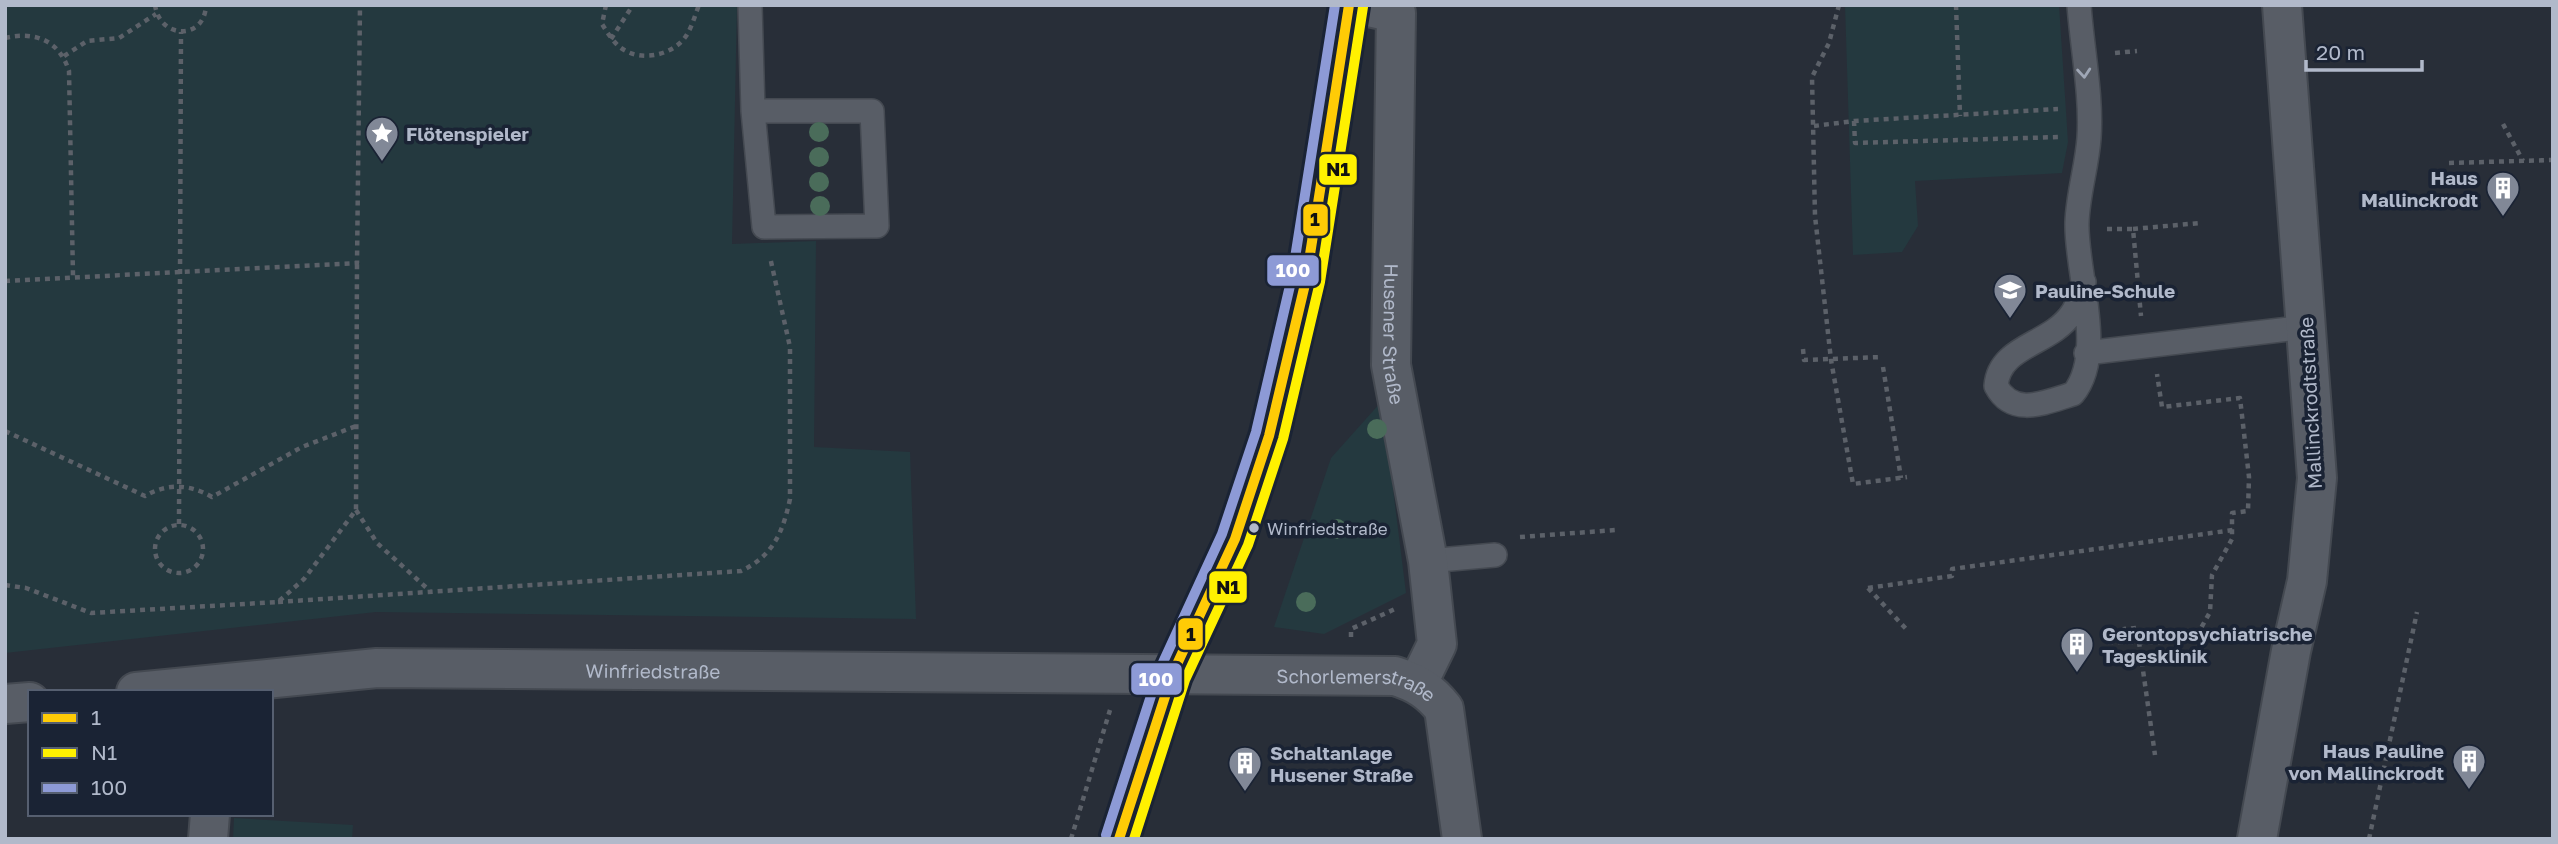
<svg xmlns="http://www.w3.org/2000/svg" width="2558" height="844" viewBox="0 0 2558 844" font-family="'Golos Text',sans-serif">
	<rect width="100%" height="100%" fill="#282e38"/>
	<path fill="#24393f" d="M5 5H737L732 244 816 241 814 447 910 452 916 619 376 612 5 653Z
		M1845 5H2059L2068 142 2062 173 1915 181 1918 226 1902 252 1853 255Z
		M1382 401 1406 593 1324 634 1274 627 1331 458Z
		M234 818 353 825 352 839H233Z"/>
	<g fill="none" stroke-linecap="round" stroke-linejoin="round">
		<defs>
			<path id="service" d="M750 5 753 111 764 227 877 226 872 111H753
				M2079 5C2082 47 2092 97 2089 138 2087 166 2078 194 2077 222 2075 270 2107 353 2073 394 2046 402 2013 418 1996 386 1999 345 2051 345 2072 313 2078 305 2080 291 2084 282
				M2086 353 2306 327
				M1428 561 1495 555"/>
			<g id="minor">
				<path id="s1" d="M1359 5 1396 13 1391 365 1428 561 1437 644 1418 683"/>
				<path id="s2" d="M136 692 377 668 1395 676C1417 683 1430 691 1444 709L1462 839"/>
				<path d="M5 704 30 702"/>
				<path d="M208 839 210 814"/>
				<path d="M1119 839 1172 675 1235 539 1269 436 1306 280 1349 5"/>
				<path d="M2257 839 2291 651 2307 581 2317 478 2282 5"/>
			</g>
		</defs>
		<use href="#service" stroke="#444951" stroke-width="26"/>
		<use href="#minor" stroke="#444951" stroke-width="42"/>
		<path stroke="#5c6169" stroke-width="4.5" stroke-dasharray="5 5" stroke-linecap="butt" d="M155 5C160 40 205 40 206 5
			M606 5 602 24C609 35 616 47 628 52 647 61 675 53 686 36 692 27 695 15 699 5
			M1839 5 1829 43 1812 77 1815 216 1831 360 1853 484 1907 477
			M1956 5 1960 116
			M5 38C35 31 59 40 69 71L73 276
			M611 39 633 5
			M2115 53 2137 51
			M64 56 87 41 119 38 156 14
			M1854 121 1855 143 2060 137
			M2503 124 2523 161
			M1814 126 1854 121 2058 109
			M2449 163 2553 160
			M2107 229H2133L2141 316
			M2133 229 2200 223
			M5 281 357 263 360 5
			M1803 349 1804 360 1882 357
			M1883 367 1901 478
			M5 431 145 496C167 483 190 484 212 497L302 447 356 426
			M356 510 377 543 430 591
			M179 524 181 32
			M155 549a24 24 0 1 1 48 0a24 24 0 1 1-48 0Z
			M1520 537 1616 530
			M5 585 26 588 91 613 278 602 304 579 356 510 357 263
			M1868 588 1952 576V569L2233 530
			M1868 588 1908 631
			M278 602 741 571C773 556 783 532 790 499V347L770 257
			M1351 637V629L1395 609
			M2108 642H2165L2196 637 2210 612 2212 575 2232 539V513L2248 511 2249 477 2240 398 2162 407 2157 374
			M2124 642V629L2137 628 2155 755
			M1071 839 1110 710
			M2369 839 2417 612"/>
		<use href="#service" stroke="#585d66" stroke-width="23"/>
		<use href="#minor" stroke="#585d66" stroke-width="38"/>
		<defs>
			<path id="bus-1" d="M1119 839 1172 675 1235 539 1269 436 1306 280 1349 5"/>
			<path id="bus-2" d="M1134 839 1185 680 1248 545 1283 439 1320 282 1363 7"/>
			<path id="bus-3" d="M1106 835 1159 671 1222 534 1256 432 1292 277 1335 5"/>
		</defs>
		<use href="#bus-1" stroke="#1a2334" stroke-width="16"/>
		<use href="#bus-2" stroke="#1a2334" stroke-width="16"/>
		<use href="#bus-3" stroke="#1a2334" stroke-width="16"/>
		<use href="#bus-1" stroke="#ffcb06" stroke-width="10"/>
		<use href="#bus-2" stroke="#fff100" stroke-width="10"/>
		<use href="#bus-3" stroke="#8d9ad6" stroke-width="10"/>
	</g>
	<g fill="#4a6c5a">
		<circle cx="819" cy="132" r="10"/>
		<circle cx="819" cy="157" r="10"/>
		<circle cx="819" cy="182" r="10"/>
		<circle cx="820" cy="206" r="10"/>
		<circle cx="1377" cy="429" r="10"/>
		<circle cx="1337" cy="529" r="10"/>
		<circle cx="1306" cy="602" r="10"/>
	</g>
	<defs><path id="oneway-chevron" d="M-2-3.5L2.5 0L-2 3.5" fill="none" stroke-width="1.6" stroke-linecap="round" stroke-linejoin="round" transform="scale(1.75)"/></defs>
	<use stroke="#9fa7b6" href="#oneway-chevron" transform="translate(2084 73) rotate(85)"/>
	<defs>
		<symbol id="sight-pin" viewBox="-11 -11 22 30"><path d="M0 17L-7.5 6A9.5 9.5 0 1 1 7.5 6Z" fill="#818897" stroke="#1a2334"/><path d="M0-6L1.8-2.2L6-1.7L2.9 1.2L3.7 5.4L0 3.3L-3.7 5.4L-2.9 1.2L-6-1.7L-1.8-2.2Z" fill="#fff"/></symbol>
		<symbol id="building-pin" viewBox="-11 -11 22 30"><path d="M0 17L-7.5 6A9.5 9.5 0 1 1 7.5 6Z" fill="#818897" stroke="#1a2334"/><path d="M-4-6H4V6H1V3H-1V6H-4ZM-2.5-4.3h1.7v1.8h-1.7ZM.8-4.3h1.7v1.8H.8ZM-2.5-1h1.7V.8h-1.7ZM.8-1h1.7V.8H.8Z" fill="#fff"/></symbol>
		<symbol id="school-pin" viewBox="-11 -11 22 30"><path d="M0 17L-7.5 6A9.5 9.5 0 1 1 7.5 6Z" fill="#818897" stroke="#1a2334"/><path d="M0-5L7-2L0 1L-7-2ZM-4 1L0 2.5L4 1V4Q0 6-4 4Z" fill="#fff"/></symbol>
	</defs>
	<g fill-rule="evenodd">
		<use href="#sight-pin" x="363" y="114" width="38" height="52"/>
		<use href="#building-pin" x="2484" y="169" width="38" height="52"/>
		<use href="#school-pin" x="1991" y="271" width="38" height="52"/>
		<use href="#building-pin" x="2058" y="625" width="38" height="52"/>
		<use href="#building-pin" x="2450" y="742" width="38" height="52"/>
		<use href="#building-pin" x="1226" y="744" width="38" height="52"/>
	</g>
	<circle fill="#b1b9ca" stroke="#1a2334" stroke-width="2.5" cx="1254" cy="528" r="6"/>
	<g text-anchor="middle" dominant-baseline="central" stroke-width="7" stroke-linejoin="round" paint-order="stroke">
		<g font-size="17" fill="#b1b9ca" stroke="#1a2334" text-anchor="start">
			<text x="1267" y="528">Winfriedstraße</text>
		</g>
		<g font-size="19" font-weight="bold" fill="#b1b9ca" stroke="#1a2334" text-anchor="start">
			<text x="406" y="133">Flötenspieler</text>
			<text x="2478" y="177" text-anchor="end">Haus<tspan x="2478" dy="22">Mallinckrodt</tspan></text>
			<text x="2035" y="290">Pauline-Schule</text>
			<text x="2102" y="633">Gerontopsychiatrische<tspan x="2102" dy="22">Tagesklinik</tspan></text>
			<text x="2444" y="750" text-anchor="end">Haus Pauline<tspan x="2444" dy="22">von Mallinckrodt</tspan></text>
			<text x="1270" y="752">Schaltanlage<tspan x="1270" dy="22">Husener Straße</tspan></text>
		</g>
		<g font-size="19" fill="#b1b9ca" stroke="#1a2334">
			<text stroke="none"><textPath href="#s1" startOffset="359">Husener Straße</textPath></text>
			<text transform="translate(2310 403) rotate(-93)">Mallinckrodtstraße</text>
			<text stroke="none"><textPath href="#s2" startOffset="518">Winfriedstraße</textPath></text>
			<text stroke="none"><textPath href="#s2" startOffset="1223">Schorlemerstraße</textPath></text>
		</g>
	</g>
	<g stroke="#1a2334" stroke-width="2.5">
		<rect x="1318" y="153" width="40" height="33" rx="7" fill="#fff100"/>
		<rect x="1302" y="203" width="27" height="34" rx="7" fill="#ffcb06"/>
		<rect x="1266" y="254" width="54" height="33" rx="7" fill="#8d9ad6"/>
		<rect x="1208" y="570" width="40" height="34" rx="7" fill="#fff100"/>
		<rect x="1177" y="617" width="27" height="34" rx="7" fill="#ffcb06"/>
		<rect x="1130" y="662" width="53" height="34" rx="7" fill="#8d9ad6"/>
	</g>
	<g font-size="19" text-anchor="middle" font-weight="bold" fill="#fff">
		<text x="1293" y="277">100</text>
		<text x="1156" y="686">100</text>
	</g>
	<g font-size="19" text-anchor="middle" font-weight="bold" fill="#111">
		<text x="1338" y="176">N1</text>
		<text x="1315" y="226">1</text>
		<text x="1228" y="594">N1</text>
		<text x="1191" y="641">1</text>
	</g>
	<rect width="2558" height="844" fill="none" stroke="#b1b9ca" stroke-width="14"/>
	<rect x="28" y="690" width="245" height="126" fill="#1a2334" stroke="#565f70" stroke-width="2"/>
	<rect x="42" y="713" width="35" height="10" fill="#ffcb06" stroke="#565f70" stroke-width="2"/>
	<text x="91" y="725" font-size="21" fill="#b1b9ca">1</text>
	<rect x="42" y="748" width="35" height="10" fill="#fff100" stroke="#565f70" stroke-width="2"/>
	<text x="91" y="760" font-size="21" fill="#b1b9ca">N1</text>
	<rect x="42" y="783" width="35" height="10" fill="#8d9ad6" stroke="#565f70" stroke-width="2"/>
	<text x="91" y="795" font-size="21" fill="#b1b9ca">100</text>
	<path d="M2306 60v10h116v-10" fill="none" stroke="#b1b9ca" stroke-width="3.5"/>
	<text x="2316" y="60" font-size="21" fill="#b1b9ca" stroke="#1a2334" stroke-width="5" paint-order="stroke">20 m</text>
</svg>
